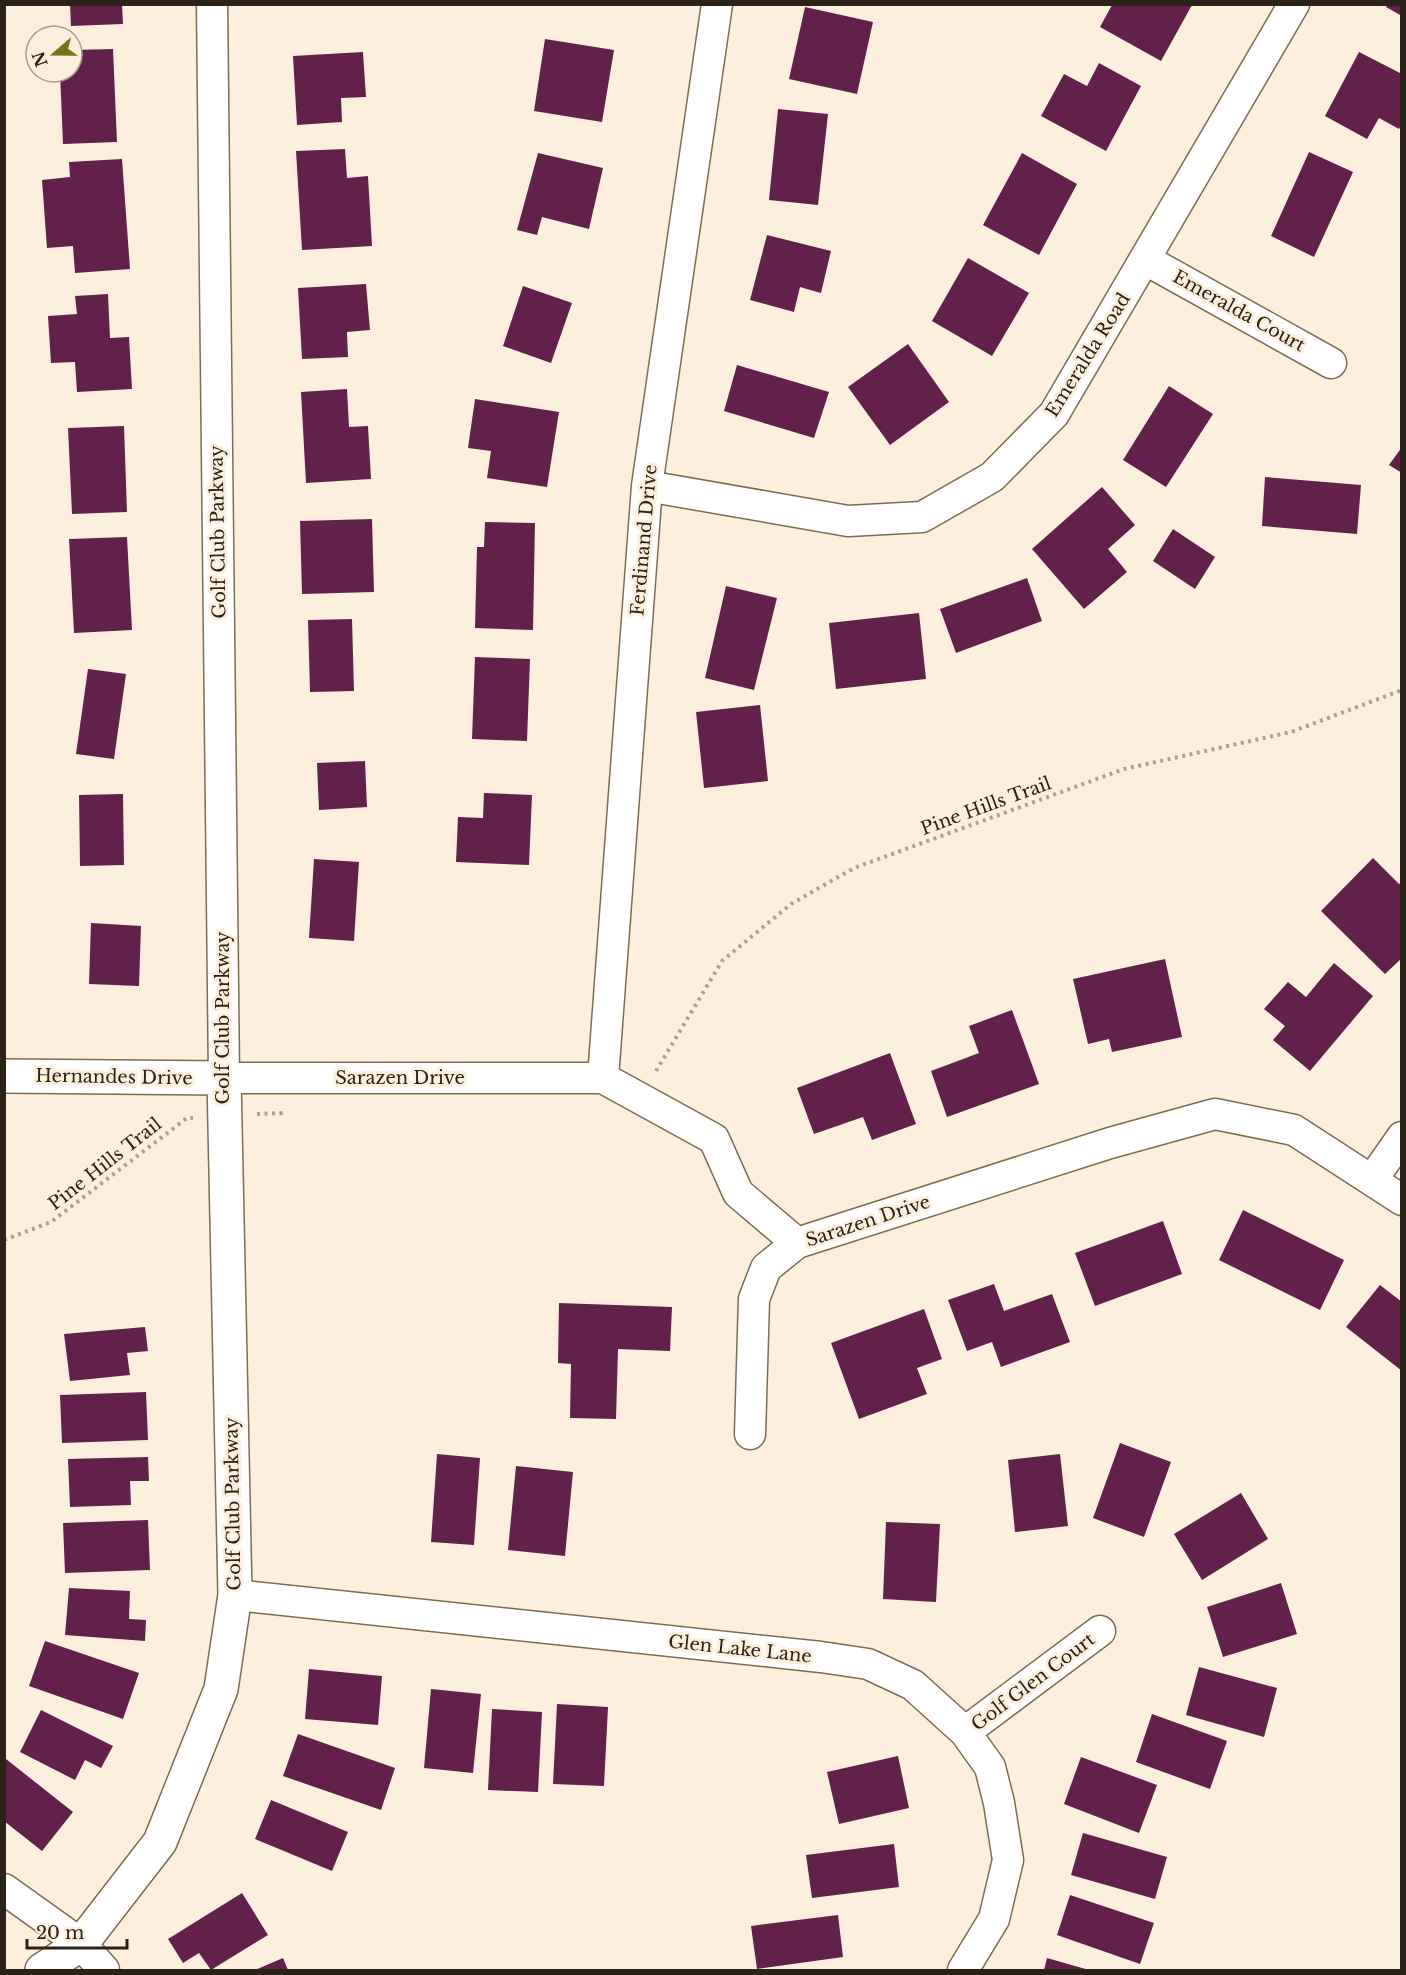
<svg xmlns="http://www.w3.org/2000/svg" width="1406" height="1975" viewBox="0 0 1406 1975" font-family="'Libre Baskerville',serif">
	<rect width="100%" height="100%" fill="#fcefdd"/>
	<path fill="#62214a" d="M70 4H122L123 24 71 26Z
		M1387 4H1402V16L1386 7Z
		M1112 5H1192L1161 61 1100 27Z
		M805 7 873 22 857 94 789 79Z
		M545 39 614 50 602 122 534 111Z
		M113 49 117 142 63 144 60 72H72V50Z
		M363 52 366 97 341 98 342 122 297 125 293 56Z
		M1359 52 1402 74V123L1399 129 1379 118 1367 139 1325 116Z
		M1099 63 1141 86 1106 151 1041 116 1064 74 1087 86Z
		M778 109 828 114 818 205 769 200Z
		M345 149 347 178 368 176 372 246 302 250 296 151Z
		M1309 152 1353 172 1314 257 1271 236Z
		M538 153 603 168 589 229 542 217 537 235 517 230Z
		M1022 153 1077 184 1039 255 983 225Z
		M122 159 130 269 75 273 73 246 47 248 42 180 70 177 69 162Z
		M767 235 831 251 821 293 800 287 794 312 750 300Z
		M968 258 1029 293 992 356 932 321Z
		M366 284 370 330 347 332 348 357 302 359 298 288Z
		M523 286 572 303 551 363 503 346Z
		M108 294 110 338 129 337 132 389 77 392 75 362 51 363 48 316 77 314 75 296Z
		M908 344 949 402 890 445 848 387Z
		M737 365 829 392 814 438 724 411Z
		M1169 386 1213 414 1166 487 1123 460Z
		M347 389 349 427 368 426 371 479 306 483 301 392Z
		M475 399 559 412 547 487 487 478 491 451 468 448Z
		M124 426 127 512 72 514 68 428Z
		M1402 447V473L1389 465Z
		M1265 477 1361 485 1357 534 1262 526Z
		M1102 487 1135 525 1108 549 1127 572 1084 609 1032 549Z
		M372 519 374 592 302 594 300 521Z
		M485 522 535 523 533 630 475 628 477 547H484Z
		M1173 529 1215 557 1195 589 1153 561Z
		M127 537 132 630 74 633 69 539Z
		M1027 578 1042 621 956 653 940 609Z
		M726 586 777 598 754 690 705 678Z
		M919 613 926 679 836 689 829 623Z
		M352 619 354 691 310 692 308 620Z
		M475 657 530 659 527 741 472 739Z
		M88 669 126 674 114 759 76 754Z
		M760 705 768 781 704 788 696 712Z
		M365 761 367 807 319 810 317 763Z
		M484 793 532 795 529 865 456 862 458 817 483 818Z
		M123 794 124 865 80 866 79 795Z
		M1373 858 1399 884 1402 882V958L1385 974 1321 911Z
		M314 859 359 862 354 941 309 938Z
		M91 923 141 926 139 986 89 984Z
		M1165 959 1182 1037 1112 1052 1109 1039 1088 1044 1073 979Z
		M1334 963 1373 996 1310 1071 1273 1040 1285 1026 1264 1009 1288 982 1306 997Z
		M1012 1010 1039 1084 947 1117 931 1071 979 1053 969 1026Z
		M890 1053 916 1124 872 1140 863 1117 814 1134 797 1088Z
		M1243 1210 1344 1260 1320 1310 1219 1260Z
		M1163 1221 1182 1274 1095 1306 1075 1253Z
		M994 1284 1004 1311 1052 1294 1070 1342 1001 1367 992 1342 967 1351 948 1300Z
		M1380 1285 1402 1302V1371L1346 1327Z
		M559 1303 672 1307 670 1351 618 1349 616 1419 570 1418 571 1364 558 1363Z
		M924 1309 942 1359 917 1368 927 1394 859 1419 831 1343Z
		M145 1327 148 1351 127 1353 130 1375 70 1381 64 1334Z
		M146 1392 148 1440 62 1443 60 1395Z
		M1120 1443 1171 1462 1144 1537 1093 1518Z
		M437 1454 480 1458 474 1545 431 1542Z
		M1060 1454 1068 1526 1015 1532 1008 1460Z
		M148 1457 149 1481H130L131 1505 70 1507 68 1459Z
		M516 1466 573 1472 565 1556 508 1550Z
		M1241 1493 1268 1539 1202 1580 1174 1534Z
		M148 1520 150 1570 65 1573 63 1523Z
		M886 1522 940 1524 936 1602 883 1599Z
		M1281 1583 1297 1634 1223 1657 1207 1607Z
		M69 1588 130 1591 129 1619 146 1620 145 1641 65 1635Z
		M45 1641 139 1673 123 1719 29 1686Z
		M1199 1667 1277 1688 1264 1737 1186 1715Z
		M309 1669 382 1676 378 1725 305 1719Z
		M431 1689 481 1694 473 1773 424 1768Z
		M557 1704 608 1707 604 1786 553 1784Z
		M492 1709 542 1712 538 1792 488 1790Z
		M41 1710 113 1746 101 1768 85 1760 75 1780 20 1752Z
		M1152 1714 1227 1741 1210 1789 1136 1762Z
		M298 1734 395 1768 381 1810 283 1776Z
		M898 1756 909 1808 839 1824 827 1772Z
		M1081 1757 1157 1785 1139 1833 1064 1804Z
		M6 1759 73 1812 42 1851 4 1821Z
		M271 1800 348 1832 332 1871 255 1839Z
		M1083 1833 1167 1857 1155 1899 1071 1875Z
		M894 1844 899 1887 812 1898 806 1855Z
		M242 1893 268 1935 211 1970 199 1953 183 1963 168 1939Z
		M1070 1895 1154 1923 1140 1964 1057 1935Z
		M838 1915 843 1957 757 1969 751 1926Z
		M283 1958 288 1970H255Z
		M1047 1958 1089 1970H1044Z"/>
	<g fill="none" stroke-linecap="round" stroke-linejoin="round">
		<defs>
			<path id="minor" d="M212 4 224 1078H603L714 1139 738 1193 797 1243 1110 1143 1215 1114 1294 1130 1402 1200
				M1146 260 1331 363
				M647 486 848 521 922 517 992 477 1054 414 1294 4
				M603 1078 647 486 717 4
				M1372 1180 1402 1137
				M750 1434 754 1299 766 1268 797 1243
				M235 1595 821 1657 868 1664 913 1685 965 1732 990 1767 999 1803 1008 1860 994 1919 963 1970
				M965 1732 1100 1631
				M4 1889 81 1944 104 1970"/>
			<path id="tertiary" d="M4 1076 224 1078 235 1595 221 1689 160 1842 81 1944 42 1970"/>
		</defs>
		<use href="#minor" stroke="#7e6c50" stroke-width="33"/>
		<use href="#tertiary" stroke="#7e6c50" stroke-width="36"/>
		<path stroke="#aba091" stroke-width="4" stroke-dasharray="3 4.5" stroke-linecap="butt" d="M656 1071 722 961 791 904 854 868 1124 769 1291 732 1402 690
			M257 1114 283 1113
			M4 1240 51 1222 187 1118H193"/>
		<use href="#minor" stroke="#fff" stroke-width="30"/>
		<use href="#tertiary" stroke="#fff" stroke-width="33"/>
	</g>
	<g text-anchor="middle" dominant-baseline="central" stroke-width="6" stroke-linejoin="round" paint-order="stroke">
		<g font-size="18" fill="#2b2318" stroke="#fcefdd">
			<text transform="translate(1239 311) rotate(29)">Emeralda Court</text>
			<text transform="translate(1088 355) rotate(-58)">Emeralda Road</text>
			<text transform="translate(218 532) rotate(-91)">Golf Club Parkway</text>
			<text transform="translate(644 540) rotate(-85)">Ferdinand Drive</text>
			<text transform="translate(986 806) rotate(-20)">Pine Hills Trail</text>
			<text transform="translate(223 1018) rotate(-90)">Golf Club Parkway</text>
			<text transform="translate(114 1077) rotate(1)">Hernandes Drive</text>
			<text x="400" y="1078">Sarazen Drive</text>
			<text transform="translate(105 1164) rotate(-38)">Pine Hills Trail</text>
			<text transform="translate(868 1221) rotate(-18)">Sarazen Drive</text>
			<text transform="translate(233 1504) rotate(-91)">Golf Club Parkway</text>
			<text transform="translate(740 1649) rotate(6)">Glen Lake Lane</text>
			<text transform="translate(1033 1682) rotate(-37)">Golf Glen Court</text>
		</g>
	</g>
	<rect width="1406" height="1975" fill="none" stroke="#2b2318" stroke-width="12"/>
	<g transform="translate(54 54) rotate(250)"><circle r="28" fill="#fcefdd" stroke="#a89d8e" stroke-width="1.5"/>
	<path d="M0-4.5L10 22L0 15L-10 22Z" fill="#72741a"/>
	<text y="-9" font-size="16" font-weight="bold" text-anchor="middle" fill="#2b2318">N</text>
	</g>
	<path d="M27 1939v9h100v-9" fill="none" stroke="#2b2318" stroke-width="3"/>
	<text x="36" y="1939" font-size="18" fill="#2b2318" stroke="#fcefdd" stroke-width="4.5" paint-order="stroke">20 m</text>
</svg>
